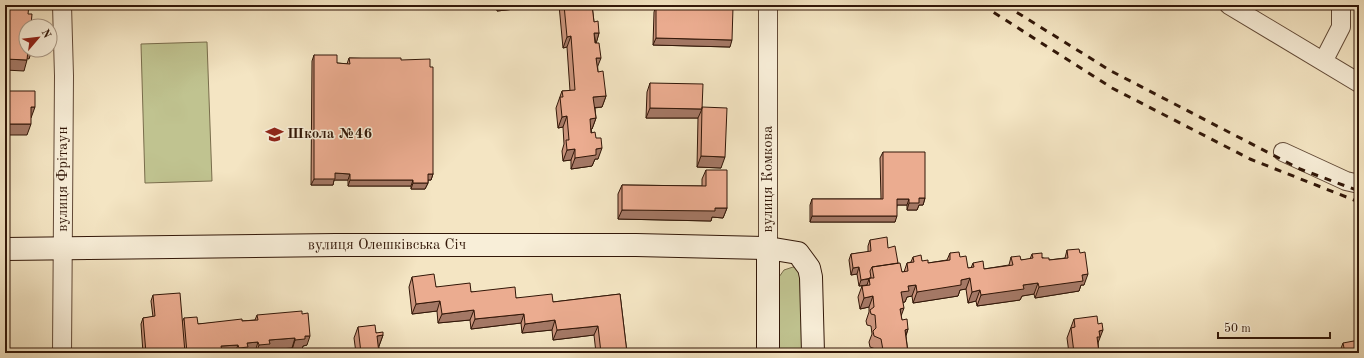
<svg xmlns="http://www.w3.org/2000/svg" width="1364" height="358" viewBox="0 0 1364 358" font-family="'Old Standard TT',serif">
	<rect width="100%" height="100%" fill="#f4e5c3"/>
	<filter id="stains"><feTurbulence type="fractalNoise" baseFrequency=".005" numOctaves="4"/><feColorMatrix values="0 0 0 0 .2 0 0 0 0 .09 0 0 0 0 .02 0 0 0 .5 -.17"/></filter>
	<radialGradient id="worn" r=".72"><stop offset=".6" stop-color="#630" stop-opacity="0"/><stop offset="1" stop-color="#630" stop-opacity=".3"/></radialGradient>
	<path fill="#c0c390" stroke="#796d4c" d="M207 42 212 181 145 183 141 44Z
		M793 267 801 270 805 353H779V277L784 270Z"/>
	<g fill="none" stroke-linecap="round" stroke-linejoin="round">
		<defs>
			<path id="street" d="M62 5 64 76 62 353
				M768 5V248
				M1229 5 1359 83
				M1324 60 1341 27V5
				M1283 152 1346 181 1359 184"/>
			<g id="secondary">
				<path d="M768 248V353"/>
				<path id="s1" d="M5 249 336 245H636L768 248 798 253 809 268 811 277 813 353"/>
			</g>
		</defs>
		<use href="#street" stroke="#624a37" stroke-width="20"/>
		<use href="#secondary" stroke="#321708" stroke-width="24"/>
		<use href="#street" stroke="#f8eed8" stroke-width="18"/>
		<use href="#secondary" stroke="#f8eed8" stroke-width="22"/>
		<path stroke="#321708" stroke-width="3" stroke-dasharray="7 7" stroke-linecap="butt" d="M982 5 1112 88 1250 159 1359 202
			M1005 5 1111 71 1300 169 1359 191"/>
	</g>
	<path fill="#ca947c" stroke="#321708" d="M489 5H542V6L497 11V7L489 8Z
		M559 5H592L594 22 599 33 596 43 598 72 606 96 602 107 595 108 596 118 592 129H591L598 159H595L592 166 571 169V160L563 161 562 151 564 144 563 127 558 128 556 108 562 91H570L567 47 563 48Z
		M656 6 730 47 653 45 654 12Z
		M314 55 337 63 347 64 349 58 401 60 433 174 431 180H428V183L425 189H411V186H348V180H334L333 185H311L312 61Z
		M650 83 702 109V107L721 168 697 167 698 118H646L647 92Z
		M883 152 925 198 923 205H919L917 210H907V205H897L895 222H810V205L812 199H881L880 158Z
		M706 170 727 208 723 218 712 217 711 221 618 219V194L622 185 702 186V179Z
		M870 240 888 248 898 263 902 272H904L907 263 911 262 913 257 922 261 928 263 947 260 950 253 960 257 968 268H971L973 263 984 269 1009 265 1011 257 1021 260 1030 259 1032 254 1049 260 1065 258 1067 250 1084 285H1081L1079 291 1035 298 1034 294 1022 296 1020 300 977 306 976 301 968 303 966 289 960 290 958 296 913 303 912 296 907 297 905 302H903L901 316 902 320 908 329 906 336 908 353H878V350L870 347 869 342 872 334 871 326 867 325 866 321 869 312V307L860 309 858 297 862 286 867 285 859 286 857 274 851 275 849 260 851 254 868 252V246Z
		M412 277 436 287 516 298 553 302 620 294 627 353H596L594 335 553 340 552 330 522 333 521 323 471 329 470 320 438 323 437 311 412 314 409 287Z
		M153 295 182 322 184 318 198 324 242 321 255 320 257 315 307 345 303 346 302 349 292 350V348L268 350 266 353H255V352H246V353H143L141 324 143 318 153 317 151 301Z
		M1074 319 1099 341 1098 342 1099 353H1103H1069L1067 338Z
		M358 327 383 335 379 346V353H356L354 338Z
		M1343 343 1359 353H1340V351Z"/>
	<path fill="#a47865" stroke="#321708" d="M490 5H497V7L489 8Z
		M499 5H542V6L497 11Z
		M594 33H599L596 44Z
		M571 36 567 47 563 48 567 37Z
		M656 38 732 40 730 47 653 45Z
		M27 50H32L29 59 24 58Z
		M596 58H601L597 68Z
		M5 59 27 60 24 71 5 70Z
		M606 96 602 107 589 108 593 97Z
		M31 107H35L31 118H27Z
		M650 108 702 109 698 118H646Z
		M567 116 563 127 558 128 562 117Z
		M596 118 592 129 586 130 590 119Z
		M5 124H31L27 135H5Z
		M602 148 598 159H595L592 166 571 169 575 158 596 149Z
		M575 149 571 160 563 161 567 150Z
		M701 156 725 157 721 168 697 167Z
		M335 173 350 174 348 180H334L333 185H311L314 179Z
		M428 174H433L431 180H426Z
		M350 180H413L411 186H348Z
		M413 183H428L425 189H411Z
		M919 198H925L923 205H919L917 210H907L909 203Z
		M897 199H909L907 205H895Z
		M715 208H727L723 218 712 217 711 221 618 219 622 210Z
		M812 216H897L895 222H810Z
		M859 267 857 274 851 275 853 268Z
		M1088 274 1084 285H1081L1079 291 1035 298 1039 287 1082 275Z
		M970 278 966 289 960 290 958 296 913 303 917 292 961 280Z
		M869 279 867 285 859 286 861 280Z
		M1038 283 1034 294 1022 296 1020 300 977 306 981 295 1023 285Z
		M916 285 912 296 907 297 905 302 897 303 901 292 908 286Z
		M980 290 976 301 968 303 972 292Z
		M873 296 869 307 860 309 864 298Z
		M440 301 437 311 412 314 416 304Z
		M904 308 900 319V309Z
		M474 310 470 320 438 323 442 314Z
		M524 314 521 323 471 329 475 319Z
		M555 320 552 330 522 333 525 324Z
		M598 326 594 335 553 340 557 330Z
		M908 329 904 340 905 330Z
		M1103 330 1096 348H1093L1099 331Z
		M383 335 379 346 373 347 377 336Z
		M305 336H310L307 345 303 346 302 349 292 350 295 340Z
		M295 338 292 348 268 350 266 353H256L259 345 269 340Z
		M258 342 255 352H246V353H237L239 348 247 343Z
		M238 345 235 353H203L221 346Z"/>
	<path fill="#ebac90" stroke="#321708" d="M5 5H29L28 14H32L31 25H28V26H26V50H28L27 60 5 59Z
		M564 5H592L594 22 598 21 599 33H594L595 43H599L601 58H596L598 72 603 71 606 96 593 97 596 118 590 119 591 133 595 132 596 138H601L602 148 596 149V155L575 158V149L567 150 566 140H569L567 116 562 117 560 97H563L562 91 575 90 571 36 567 37Z
		M656 6 733 7 732 40 656 38Z
		M314 55H337V63L350 64 349 58H401V60L430 59V67H433V174H428V183H413V180H350V174L335 173V179H314Z
		M650 83 703 84 702 109 650 108Z
		M5 91H35V107H31V124H5Z
		M702 107 727 108 725 157 701 156Z
		M883 152H925V198H919V203H909V199H897V216H812V199H883Z
		M706 170H727V208H715V211L622 210V185L706 186Z
		M887 237 888 248 895 246 898 263 872 267 870 271 871 278 861 280 859 267 853 268 851 254 871 251 870 240Z
		M1079 249 1080 253 1085 252 1088 274 1082 275 1083 281 1039 287 1038 283 1023 285 1024 289 981 295 980 290 972 292 970 278 961 280V285L917 292 916 285 908 286 909 291 901 292 904 308 900 309 902 320 907 319 908 329 905 330 908 353H879L883 350 881 339 874 336 873 331 876 328 875 315 871 314 870 310 874 307 873 296 864 298 862 286 870 285 869 278H874L872 267 900 263 902 272 908 271 907 263 914 262 913 257 921 255 922 261 928 260V263L950 260V253L959 252 960 257 966 256 968 268 974 267 973 263 983 261 984 269 1013 265 1011 257 1020 256 1021 260 1033 258 1032 254 1042 253V258H1049V260L1068 258 1067 250Z
		M434 274 436 287 470 283 471 292 515 287 516 298 552 294 553 302 620 294 627 353H601L598 326 557 330 555 320 525 324 524 314 475 319 474 310 442 314 440 301 416 304 412 277Z
		M180 293 185 353H146L143 318 155 316 153 295Z
		M302 311V314L308 313 310 336H305V339L295 340V338L269 340 270 344 259 345 258 342 247 343 248 347 239 348 238 345 221 346 222 351 203 353H187L184 318 197 317 198 324 242 319V321L258 320 257 315Z
		M1097 316 1098 324 1102 323 1103 330 1099 331 1100 337H1097L1099 353 1103 352V353H1074L1071 328 1075 327 1074 319Z
		M375 325 376 333 383 332V335L377 336 379 353H361L358 327Z
		M1359 340V353H1345L1343 343Z"/>
	<defs>
		<symbol id="school-bare" viewBox="-9 -9 18 18"><path d="M0-5L7-2L0 1L-7-2ZM-4 1L0 2.5L4 1V4Q0 6-4 4Z" fill="#8f2418" stroke="#f8eed8" stroke-width="2.5" paint-order="stroke"/></symbol>
	</defs>
	<g fill-rule="evenodd">
		<use href="#school-bare" x="262" y="122" width="25" height="25"/>
	</g>
	<g text-anchor="middle" dominant-baseline="central" stroke-width="3" stroke-linejoin="round" paint-order="stroke">
		<g font-size="15" font-weight="bold" fill="#321708" stroke="#f8eed8" text-anchor="start">
			<text x="287" y="134">Школа №46</text>
		</g>
		<g font-size="15" fill="#321708" stroke="#f8eed8">
			<text transform="translate(63 179) rotate(-90)">вулиця Фрітаун</text>
			<text transform="translate(768 179) rotate(-90)">вулиця Комкова</text>
			<text stroke="none"><textPath href="#s1" startOffset="382">вулиця Олешківська Січ</textPath></text>
		</g>
	</g>
	<rect width="1364" height="358" fill="none" stroke="#f4e5c3" stroke-width="20"/>
	<rect x="6" y="6" width="1352" height="346" fill="none" stroke="#321708" stroke-width="2"/>
	<rect x="10" y="10" width="1344" height="338" fill="none" stroke="#321708"/>
	<g transform="translate(38 38) rotate(62)"><circle r="19" fill="#f8eed8" stroke="#a99885"/>
	<path d="M0-3L7 15L0 10L-7 15Z" fill="#8f2418"/>
	<text y="-6" font-size="11" font-weight="bold" text-anchor="middle" fill="#321708">N</text>
	</g>
	<path d="M1218 332v6h112v-6" fill="none" stroke="#321708" stroke-width="2"/>
	<text x="1224" y="332" font-size="12" fill="#321708" stroke="#f8eed8" stroke-width="3" paint-order="stroke">50 m</text>
	<rect width="100%" height="100%" filter="url(#stains)"/>
	<rect width="100%" height="100%" fill="url(#worn)"/>
</svg>
